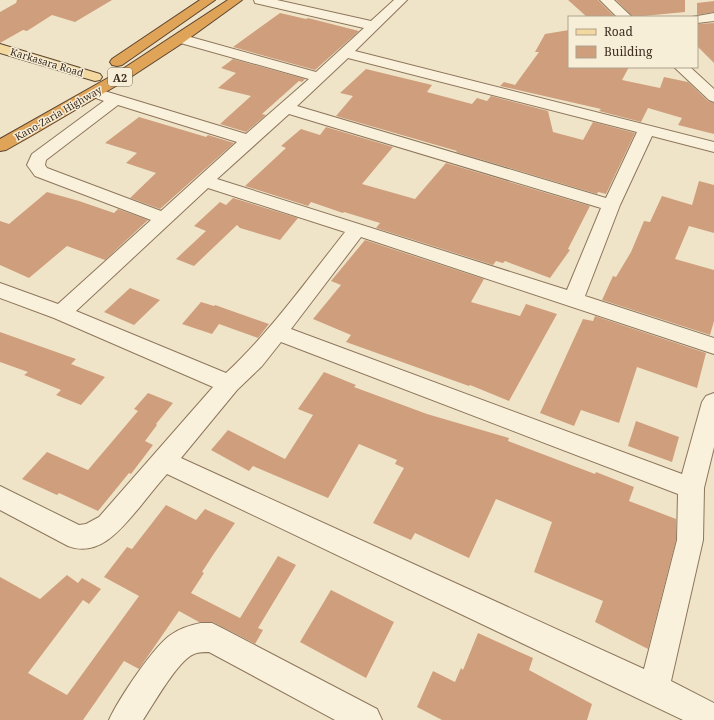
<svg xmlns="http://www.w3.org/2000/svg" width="714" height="720" viewBox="0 0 714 720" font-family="'Noto Serif',serif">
	<rect width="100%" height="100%" fill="#f0e4c8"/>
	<path fill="#cf9f7d" d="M17 0H112L75 22 52 15 27 31 23 30 0 43V12L16 3Z
		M568 0H598L615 17H587Z
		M616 0H685V12L633 17Z
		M714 1V12L697 15V3Z
		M280 13 306 19 308 18 359 31 315 70 233 47Z
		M714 23V63L697 46V24Z
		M569 30V67H629L622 80 660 88 664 77 688 82 708 101 714 103V134L678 125 682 118 648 108 641 122 599 111 601 109 500 86 504 82 515 85 539 52H535L545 34Z
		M233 59 305 79 302 82 299 81 262 114 266 115 246 132 220 124 251 96 218 88 236 73 221 68Z
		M366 69 432 85 427 92 472 104 477 98 487 101 491 96 548 111 553 132 583 140 593 122 635 133 606 194 598 192 597 194 456 152 457 151 336 116 353 96 340 93Z
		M139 117 203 136 206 137 208 135 234 143 160 209 130 198 156 173 126 163 137 153 105 143Z
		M326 127 393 147 362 184 415 199 446 163 590 206 568 249 570 250 550 278 505 261 503 263 496 261 493 265 376 228 380 223 344 212 343 213 311 202 308 206 245 186 286 148 281 146 301 129 320 135Z
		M699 181 714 185V233L689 226 675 259 714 270V321L710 335 602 300 613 276 616 277 631 252 644 221 650 222 662 196 692 205Z
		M47 192 79 201 114 213 118 209 148 220 105 260 67 246 29 278 0 265V221L9 224Z
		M233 198 298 218 280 240 240 228 237 225 194 266 176 259 206 231 194 226 220 202 226 205Z
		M365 240 484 279 471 302 520 316 526 304 557 314 509 401 470 385 469 386 346 342 351 335 313 319 341 285 331 281Z
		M130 288 160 300 134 325 104 312Z
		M201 302 214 306 215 305 269 324 258 338 219 324 212 334 182 324Z
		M595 316 706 353 697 388 637 367 619 423 581 410 574 426 540 413 583 319 593 321Z
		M0 332 76 359 71 364 105 377 81 405 56 395 61 390 24 375 28 372 0 362Z
		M324 372 356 385 354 387 427 414 509 438 508 441 595 474 596 472 634 487 629 501 676 519V540L648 649 595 622 603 601 534 572 552 522 496 499 469 558 415 533 411 540 373 523 404 468 395 464 397 460 359 444 328 498 253 466 249 471 211 450 228 430 285 459 313 415 298 409Z
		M148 393 173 403 156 424 157 425 145 441 153 445 131 474 129 473 98 511 59 493 57 495 22 479 47 452 88 470 138 411 134 409Z
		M636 421 679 437 672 462 628 446Z
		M166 505 196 520 205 509 235 523 213 555 202 572 204 573 191 593 240 618 278 556 296 565 258 628 263 630 255 644 213 622H199L179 611 139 669 124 661 83 720H0V577L40 599 67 575 78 583 82 578 101 589 89 604 83 600 28 673 67 695 139 596 104 577 127 547 132 549Z
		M331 590 394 622 366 678 300 642Z
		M478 633 533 658 529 670 592 704 587 720H442L417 707 433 671 455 682 461 668 463 670Z"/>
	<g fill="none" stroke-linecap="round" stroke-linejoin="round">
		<defs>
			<path id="minor" d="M254 0H277L371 21 394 0H407L355 51 714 142V152L652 136 620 205 585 296 714 338V354L361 237 291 329 682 474 702 402 706 396 714 393V447L704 488 703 540 671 681 714 703V720H683L167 474C157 485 148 497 139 508 121 529 99 558 68 546L0 510V486L79 525 86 524 99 517 213 387 54 318 0 298V283L58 304 151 220 35 176 27 165 32 154 104 101 96 98 93 95 96 92 101 90 121 96 246 134 309 79 177 42 175 39 177 36 182 35 187 36 316 72 364 28 255 3ZM348 58 637 132 606 198 297 106ZM118 105 237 142 161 211 47 168 45 165 46 160ZM289 114 601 208 567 290 217 179ZM208 188 345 232C307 280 271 331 226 373L76 311ZM281 342 678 494 677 540 644 669 181 458 237 390 262 366Z
				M600 0H614L632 17H617Z
				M714 13V21L697 23V17H692Z
				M674 67H690L714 89V102L709 100Z
				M201 623H212L222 628 377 709 382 720H335L209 652C204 652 199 652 194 654 178 660 153 705 143 720H109C118 700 154 645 172 634 181 628 191 625 201 623Z"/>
			<path id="major" d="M0 44 100 74 102 77 100 80 95 81 0 53Z"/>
			<path id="highway" d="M200 0H215L122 65 117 66 112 65 110 62 112 59Z
				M228 0H242L184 42 126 80 36 133 6 150 0 151V139L115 74Z"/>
		</defs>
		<use href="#minor" stroke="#8d765c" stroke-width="2"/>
		<use href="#major" stroke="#5b4430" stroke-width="2"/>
		<use href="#highway" stroke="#5b4430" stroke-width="2"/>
		<use href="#minor" fill="#faf1dc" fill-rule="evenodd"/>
		<use href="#major" fill="#f3d9a0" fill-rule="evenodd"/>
		<use href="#highway" fill="#e0a458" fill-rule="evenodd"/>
	</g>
	<g text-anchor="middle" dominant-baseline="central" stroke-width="3" stroke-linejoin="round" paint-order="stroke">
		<g font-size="10" fill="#3d2e20" stroke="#f7eed8">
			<text transform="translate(47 62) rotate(17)">Karkasara Road</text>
			<text transform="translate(58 113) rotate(-30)">Kano-Zaria Highway</text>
		</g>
		<rect fill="#f7eed8" stroke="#756857" stroke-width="1" x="108" y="68" width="24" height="18" rx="3"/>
		<g font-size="11" font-weight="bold" fill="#3d2e20">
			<text x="120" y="77">A2</text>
		</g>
	</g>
	<rect x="568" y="16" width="130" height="52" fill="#f7eed8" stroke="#ada18e"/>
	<rect x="576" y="29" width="20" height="6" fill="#f3d9a0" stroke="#ada18e"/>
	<text x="604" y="36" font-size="12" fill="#3d2e20">Road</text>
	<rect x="576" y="46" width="20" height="12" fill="#cf9f7d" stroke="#ada18e"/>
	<text x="604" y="56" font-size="12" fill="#3d2e20">Building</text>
</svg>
